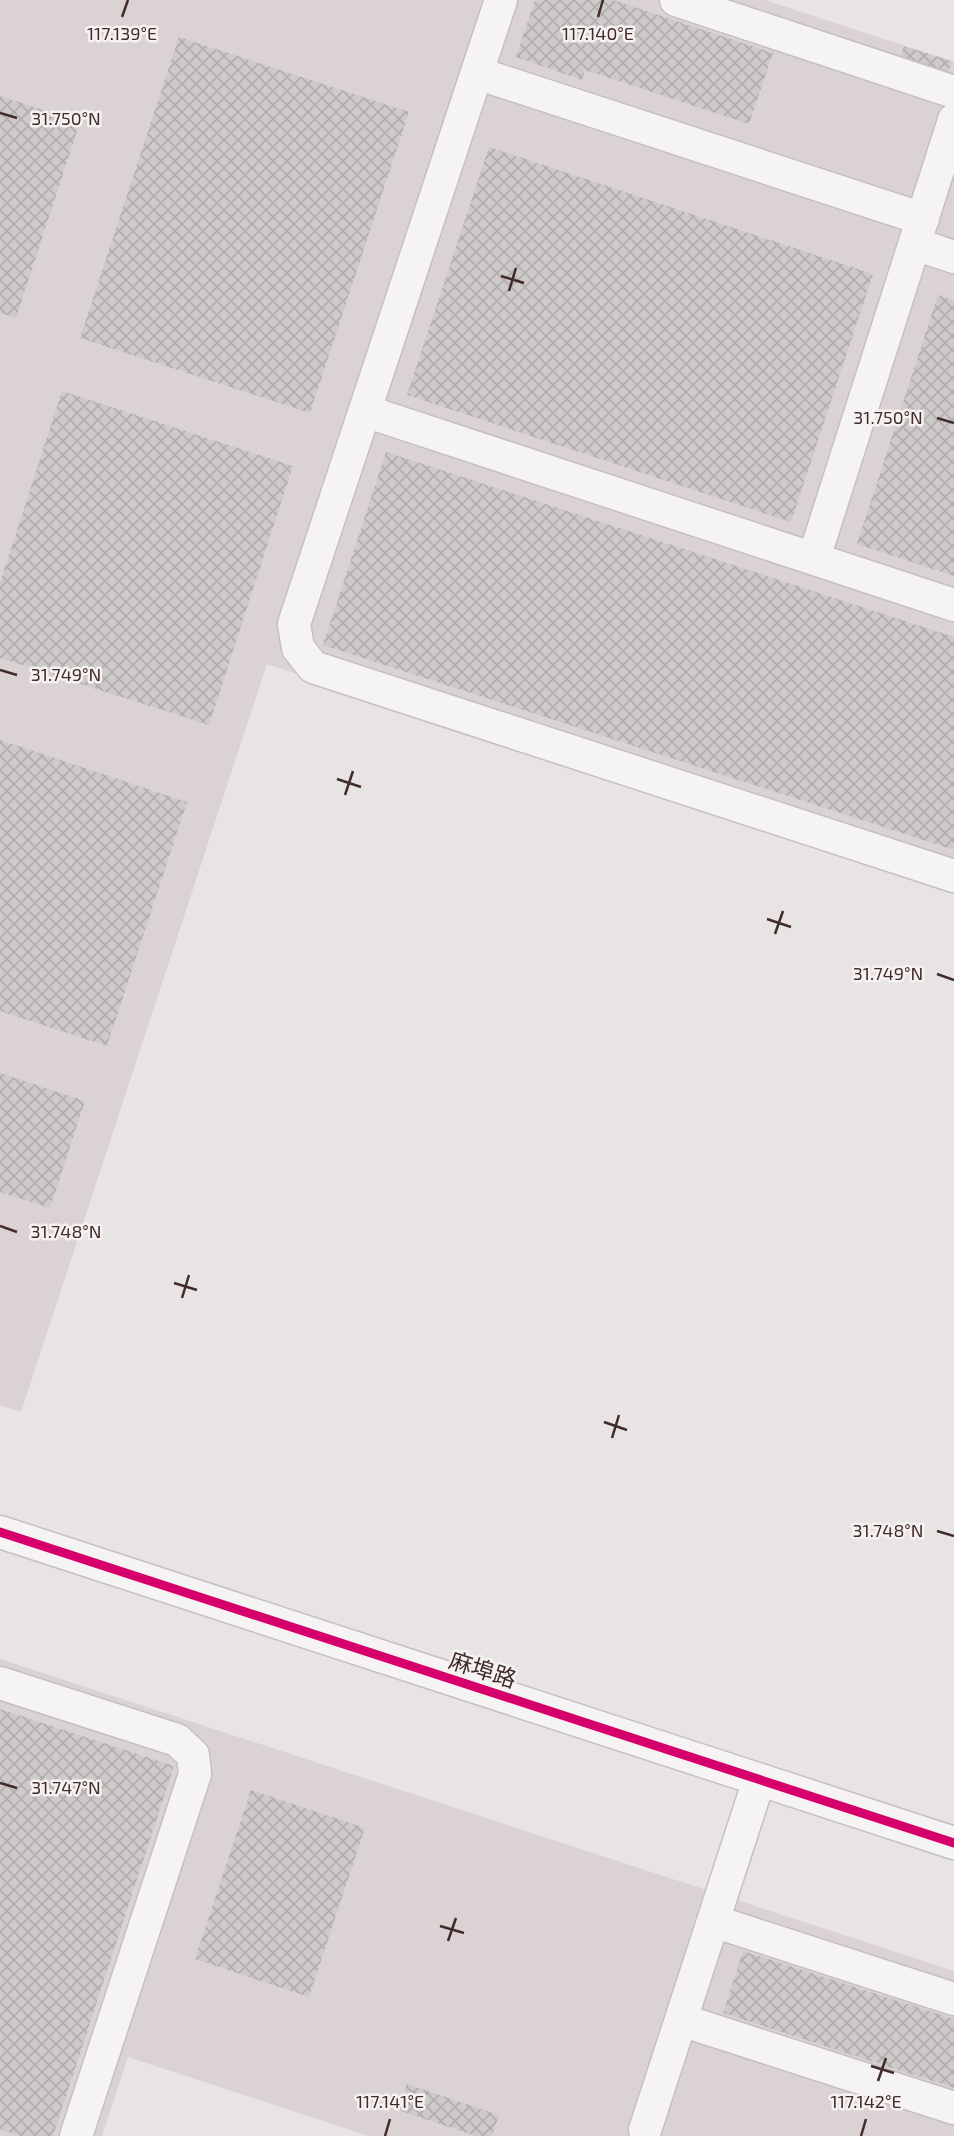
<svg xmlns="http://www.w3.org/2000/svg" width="954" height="2136" viewBox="0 0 954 2136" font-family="'Exo 2','Noto Sans SC',sans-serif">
	<defs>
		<pattern id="building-cross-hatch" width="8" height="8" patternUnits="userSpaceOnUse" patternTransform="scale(1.75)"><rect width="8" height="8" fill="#cfcaca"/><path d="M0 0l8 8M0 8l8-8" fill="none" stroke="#b3aeae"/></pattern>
	</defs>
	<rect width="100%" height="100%" fill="#e8e4e4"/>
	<path fill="#dbd2d3" d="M0 0H765L954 62V888L267 664 21 1412 0 1405Z
		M0 1659 954 1971V2136H369L128 2057 102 2136H0Z"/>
	<path fill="url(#building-cross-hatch)" d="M535 0H613L773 53 749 124 585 70 582 80 516 57Z
		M179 37 409 112 310 413 80 338Z
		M904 46 952 61 947 76 899 61Z
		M0 96 80 122 16 318 0 313Z
		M489 147 873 274 791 522 407 395Z
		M938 295 954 301V576L857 544Z
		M62 391 293 466 209 725 0 658V583Z
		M386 452 954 637V850L323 645Z
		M0 740 187 802 107 1046 0 1011Z
		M0 1073 85 1101 50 1208 0 1192Z
		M0 1709 174 1766 53 2136H20L0 2129Z
		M251 1790 365 1828 309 1997 195 1959Z
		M743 1951 954 2019V2088L723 2013Z
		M407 2084 499 2115 492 2136H476L398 2110Z"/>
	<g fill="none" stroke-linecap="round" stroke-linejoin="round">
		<defs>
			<path id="minor" d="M501 0 294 624 298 648 313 667 954 876
				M676 0 954 92
				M477 73 923 219
				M915 244 954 257
				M365 411 954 605
				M814 558 954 120
				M0 1532 954 1843
				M0 1683 177 1740 193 1755 195 1774 76 2136
				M713 1921 954 1999
				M681 2020 954 2108
				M645 2130 759 1780"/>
		</defs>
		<use href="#minor" stroke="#c5c0c1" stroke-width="35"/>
		<use href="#minor" stroke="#f5f3f3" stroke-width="32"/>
		<defs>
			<path id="cycleway" d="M0 1532 954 1843"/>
		</defs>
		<use href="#cycleway" stroke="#f7f2f2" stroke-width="13"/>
		<use href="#cycleway" stroke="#d6006c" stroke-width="9"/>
	</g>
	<path fill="none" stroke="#412b2c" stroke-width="2.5" d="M122 17 128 0M598 17 603 0M0 113 17 118M501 276 524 283M509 291 516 268M937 418 954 423M0 670 17 675M337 779 361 787M345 795 353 771M767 919 791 927M775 934 783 911M937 974 954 980M0 1226 17 1232M174 1283 197 1290M182 1298 189 1275M604 1422 627 1430M612 1438 619 1415M937 1531 954 1536M0 1783 17 1788M440 1926 464 1933M448 1941 456 1918M871 2066 894 2073M878 2081 886 2058M385 2136 390 2119M861 2136 866 2119"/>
	<g text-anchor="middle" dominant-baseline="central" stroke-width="5" stroke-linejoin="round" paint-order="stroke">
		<g font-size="23" fill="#412b2c" stroke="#f7f2f2">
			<text transform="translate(483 1669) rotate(18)">麻埠路</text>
		</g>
	</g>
	<g font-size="18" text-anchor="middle" fill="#412b2c" stroke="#f7f2f2" stroke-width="5" stroke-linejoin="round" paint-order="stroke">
		<text x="122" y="40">117.139°E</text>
		<text x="598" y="40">117.140°E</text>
		<text x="66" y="125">31.750°N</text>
		<text x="888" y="424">31.750°N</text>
		<text x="66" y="681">31.749°N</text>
		<text x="888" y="980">31.749°N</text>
		<text x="66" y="1238">31.748°N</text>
		<text x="888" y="1537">31.748°N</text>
		<text x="66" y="1794">31.747°N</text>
		<text x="390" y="2108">117.141°E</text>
		<text x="866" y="2108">117.142°E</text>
	</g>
</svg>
